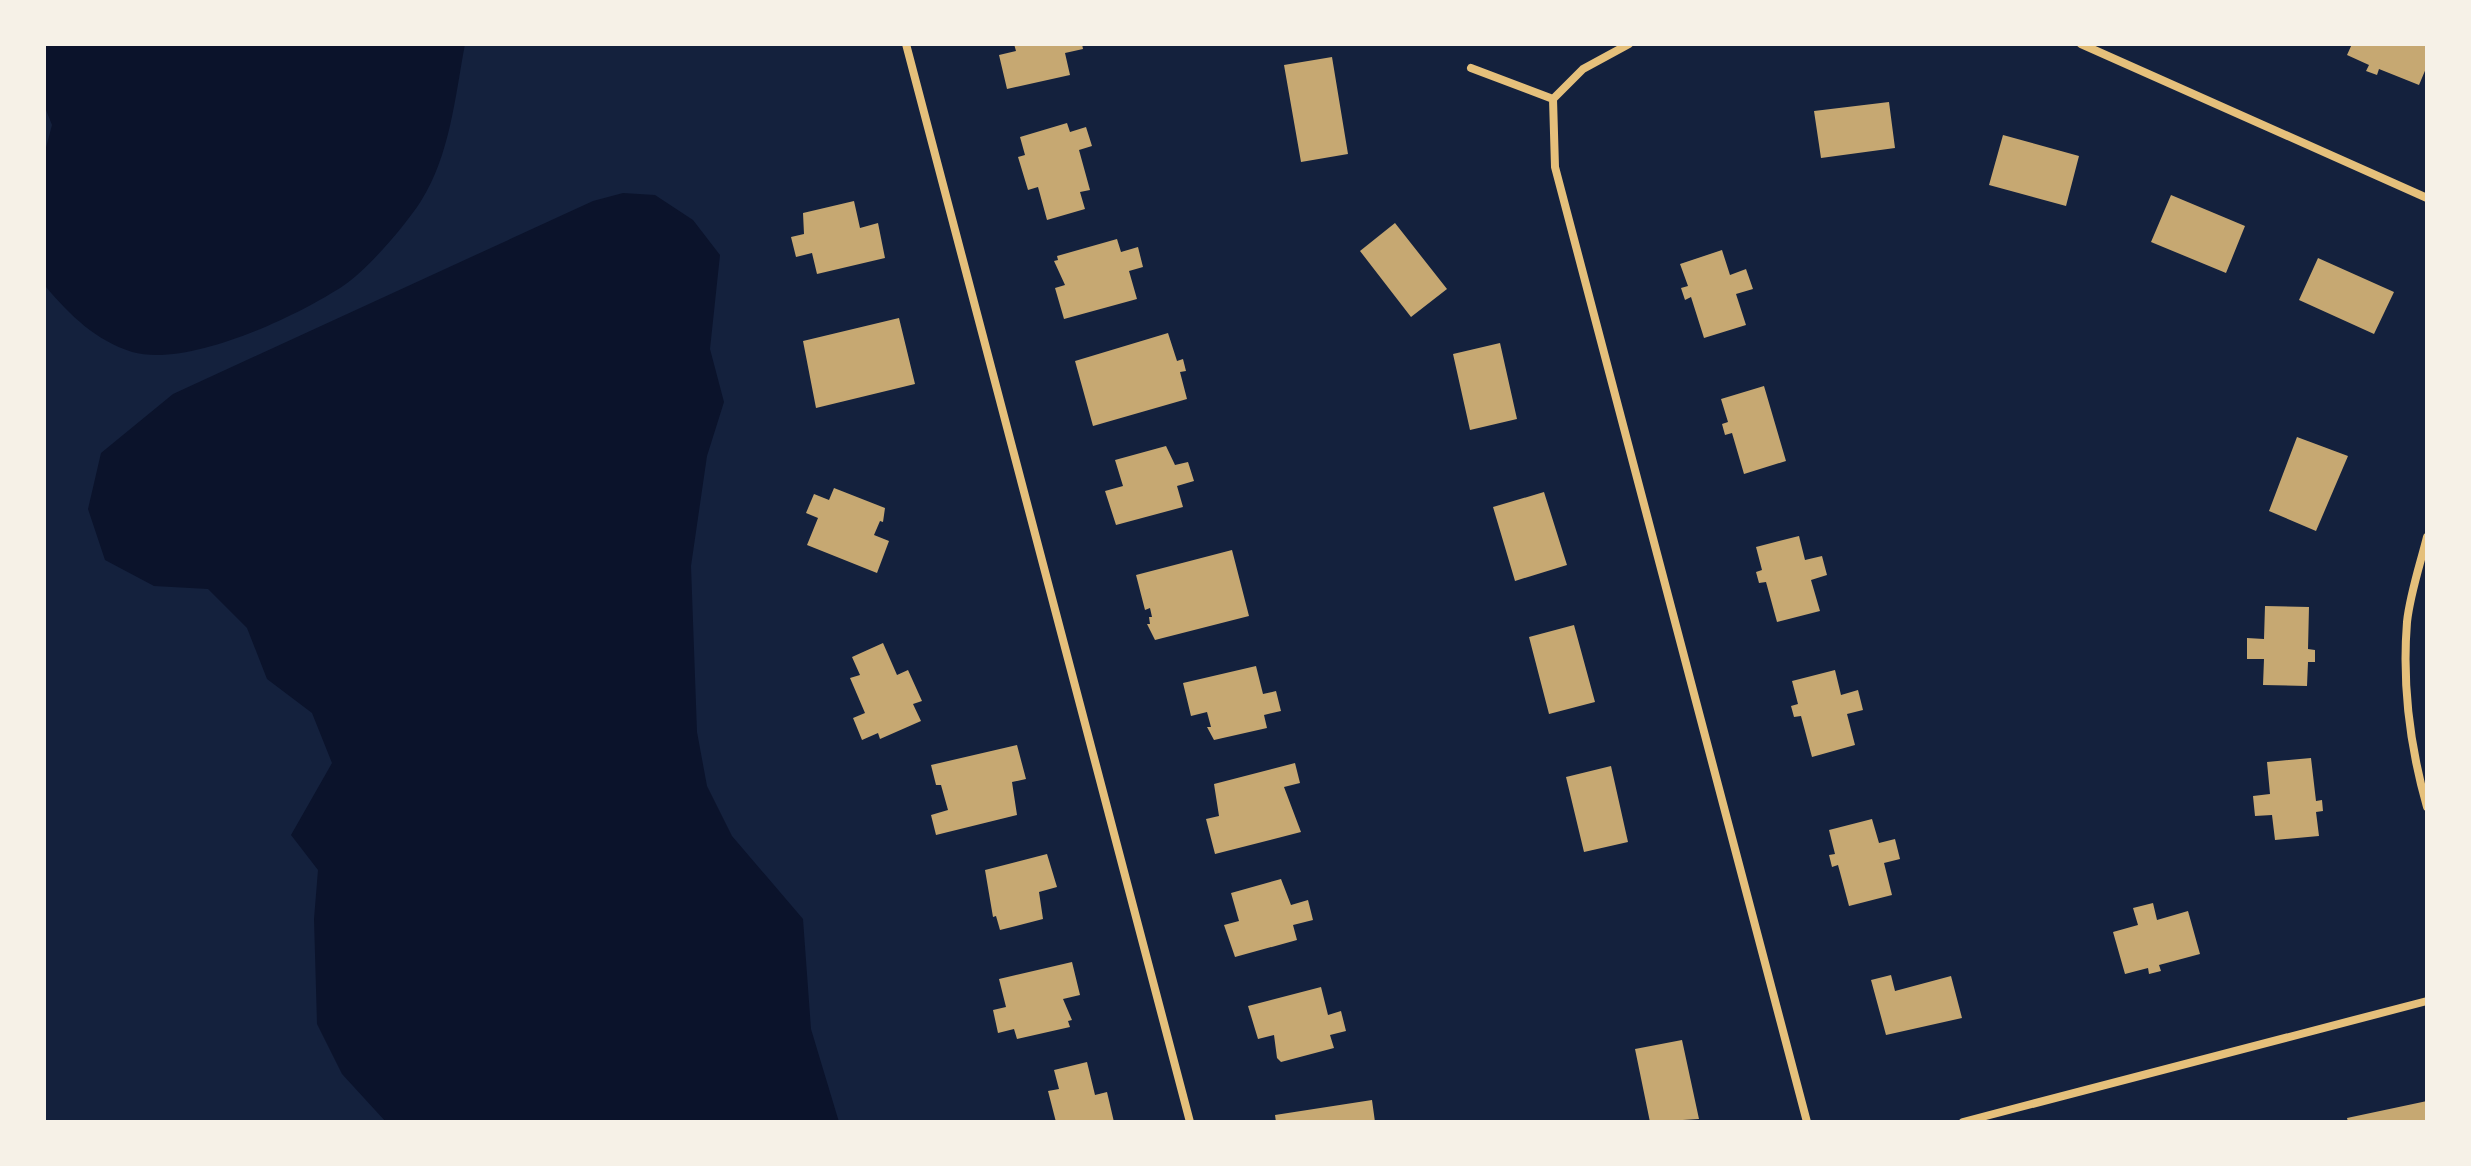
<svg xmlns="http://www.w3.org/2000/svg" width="2471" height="1166" viewBox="0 0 2471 1166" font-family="Figtree,sans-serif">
	<rect width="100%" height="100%" fill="#14213d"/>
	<path fill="#0b132b" d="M44 44H465C455 97 450 155 421 201 405 226 367 270 343 286 296 317 188 368 132 352 95 340 71 316 46 287L44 155 52 125 44 105Z
		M623 193 655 195 693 220 720 255 710 349 724 402 707 456 691 566 697 732 707 786 732 836 803 919 811 1029 839 1122H386L342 1074 317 1024 314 919 318 870 291 835 332 763 312 713 267 679 247 628 208 589 154 586 105 560 88 509 101 453 173 394 593 201Z"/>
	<path fill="#c6a872" d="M1014 44H1082L1083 49 1065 53 1070 75 1007 89 999 55 1016 51Z
		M2352 44H2427V66L2419 85 2379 69 2377 75 2366 71 2369 65 2347 55Z
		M1332 57 1348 154 1301 162 1284 65Z
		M1889 102 1895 148 1821 158 1814 111Z
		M1067 123 1070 132 1086 127 1092 146 1079 150 1090 190 1080 192 1085 209 1047 220 1038 187 1028 190 1018 157 1025 155 1020 137Z
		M2003 135 2079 156 2066 206 1989 185Z
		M2171 195 2245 226 2226 273 2151 242Z
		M854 201 860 228 878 223 885 258 817 274 812 253 796 257 791 237 804 234 803 213Z
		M1395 223 1447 289 1411 317 1360 251Z
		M1117 239 1121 252 1138 247 1143 267 1129 271 1137 299 1064 319 1055 288 1065 285 1054 261 1058 260 1057 256Z
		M1722 250 1730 275 1746 269 1753 289 1736 294 1746 325 1704 338 1691 297 1685 300 1681 288 1688 286 1680 264Z
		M2318 258 2394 292 2374 334 2299 300Z
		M899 318 915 384 816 408 803 341Z
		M1168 333 1177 361 1183 359 1186 371 1180 372 1187 399 1093 426 1075 361Z
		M1500 343 1517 419 1470 430 1453 354Z
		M1764 386 1786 461 1744 474 1732 433 1725 435 1722 424 1728 422 1721 399Z
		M2297 437 2348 456 2316 531 2269 511Z
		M1166 446 1175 465 1188 462 1194 481 1177 486 1183 507 1116 525 1105 491 1123 486 1115 460Z
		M834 488 885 508 883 522 880 521 874 535 889 541 877 573 807 545 818 518 806 513 814 494 829 500Z
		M1544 492 1567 565 1515 581 1493 507Z
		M1799 536 1805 560 1822 556 1827 575 1811 580 1820 611 1777 622 1766 582 1759 583 1756 572 1762 570 1756 547Z
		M1232 550 1249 616 1155 640 1147 624H1150L1149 617H1152L1150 608 1145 610 1136 575Z
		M2265 606 2309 607 2308 649 2315 650V662H2308L2307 686 2263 685 2264 659H2247V638L2264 639Z
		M1574 625 1595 702 1549 714 1529 637Z
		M883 643 897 675 908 670 922 701 913 704 921 721 880 739 878 733 862 740 853 718 865 713 850 678 860 675 852 657Z
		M1256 666 1263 694 1276 691 1281 711 1264 715 1267 728 1214 740 1207 727H1211L1207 712 1191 716 1183 683Z
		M1835 670 1841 695 1858 690 1863 710 1847 714 1855 745 1812 757 1801 716 1794 717 1791 706 1798 704 1792 681Z
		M1017 745 1026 779 1012 782 1017 815 936 835 931 815 948 810 941 785H936L931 765Z
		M2311 758 2316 801 2322 800 2323 811 2316 812 2319 836 2275 840 2272 815 2255 816 2253 796 2270 794 2267 762Z
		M1295 763 1300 783 1284 787 1301 832 1215 854 1206 819 1219 816 1214 784Z
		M1611 766 1628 842 1584 852 1566 777Z
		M1872 819 1879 843 1895 839 1900 859 1884 863 1892 895 1849 906 1838 865 1832 867 1829 855 1835 854 1829 830Z
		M1047 854 1057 887 1039 892 1043 919 1000 930 996 916 993 917 985 870Z
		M1281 879 1291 905 1308 900 1313 920 1293 925 1297 940 1235 957 1224 925 1239 921 1231 893Z
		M2153 903 2157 920 2188 911 2200 954 2159 965 2161 971 2149 974 2148 968 2125 974 2113 932 2138 925 2133 908Z
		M1072 962 1080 995 1063 999 1072 1020 1068 1021 1070 1027 1017 1039 1014 1029 998 1033 993 1010 1006 1007 999 979Z
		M1891 975 1895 991 1951 976 1962 1018 1886 1035 1871 980Z
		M1321 987 1328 1015 1341 1011 1346 1031 1330 1035 1334 1048 1281 1062 1277 1058 1274 1035 1258 1039 1248 1006Z
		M1682 1040 1699 1119 1650 1122 1635 1049Z
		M1087 1062 1095 1095 1107 1092 1114 1122H1056L1048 1091 1059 1089 1054 1070Z
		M1372 1100 1375 1122H1276L1275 1115Z
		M2427 1101V1122H2348L2347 1118Z"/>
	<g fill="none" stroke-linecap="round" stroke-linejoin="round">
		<path stroke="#e5c07b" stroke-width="8" d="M906 44 1190 1122
			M1629 44 1583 69 1553 99 1555 167 1807 1122
			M2081 44 2427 198
			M1471 68 1553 99
			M2427 537C2420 565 2410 594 2407 622 2402 685 2410 747 2427 807
			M1963 1122 2427 1001"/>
	</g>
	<rect width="2471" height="1166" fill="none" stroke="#f6f1e7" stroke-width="92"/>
</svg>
